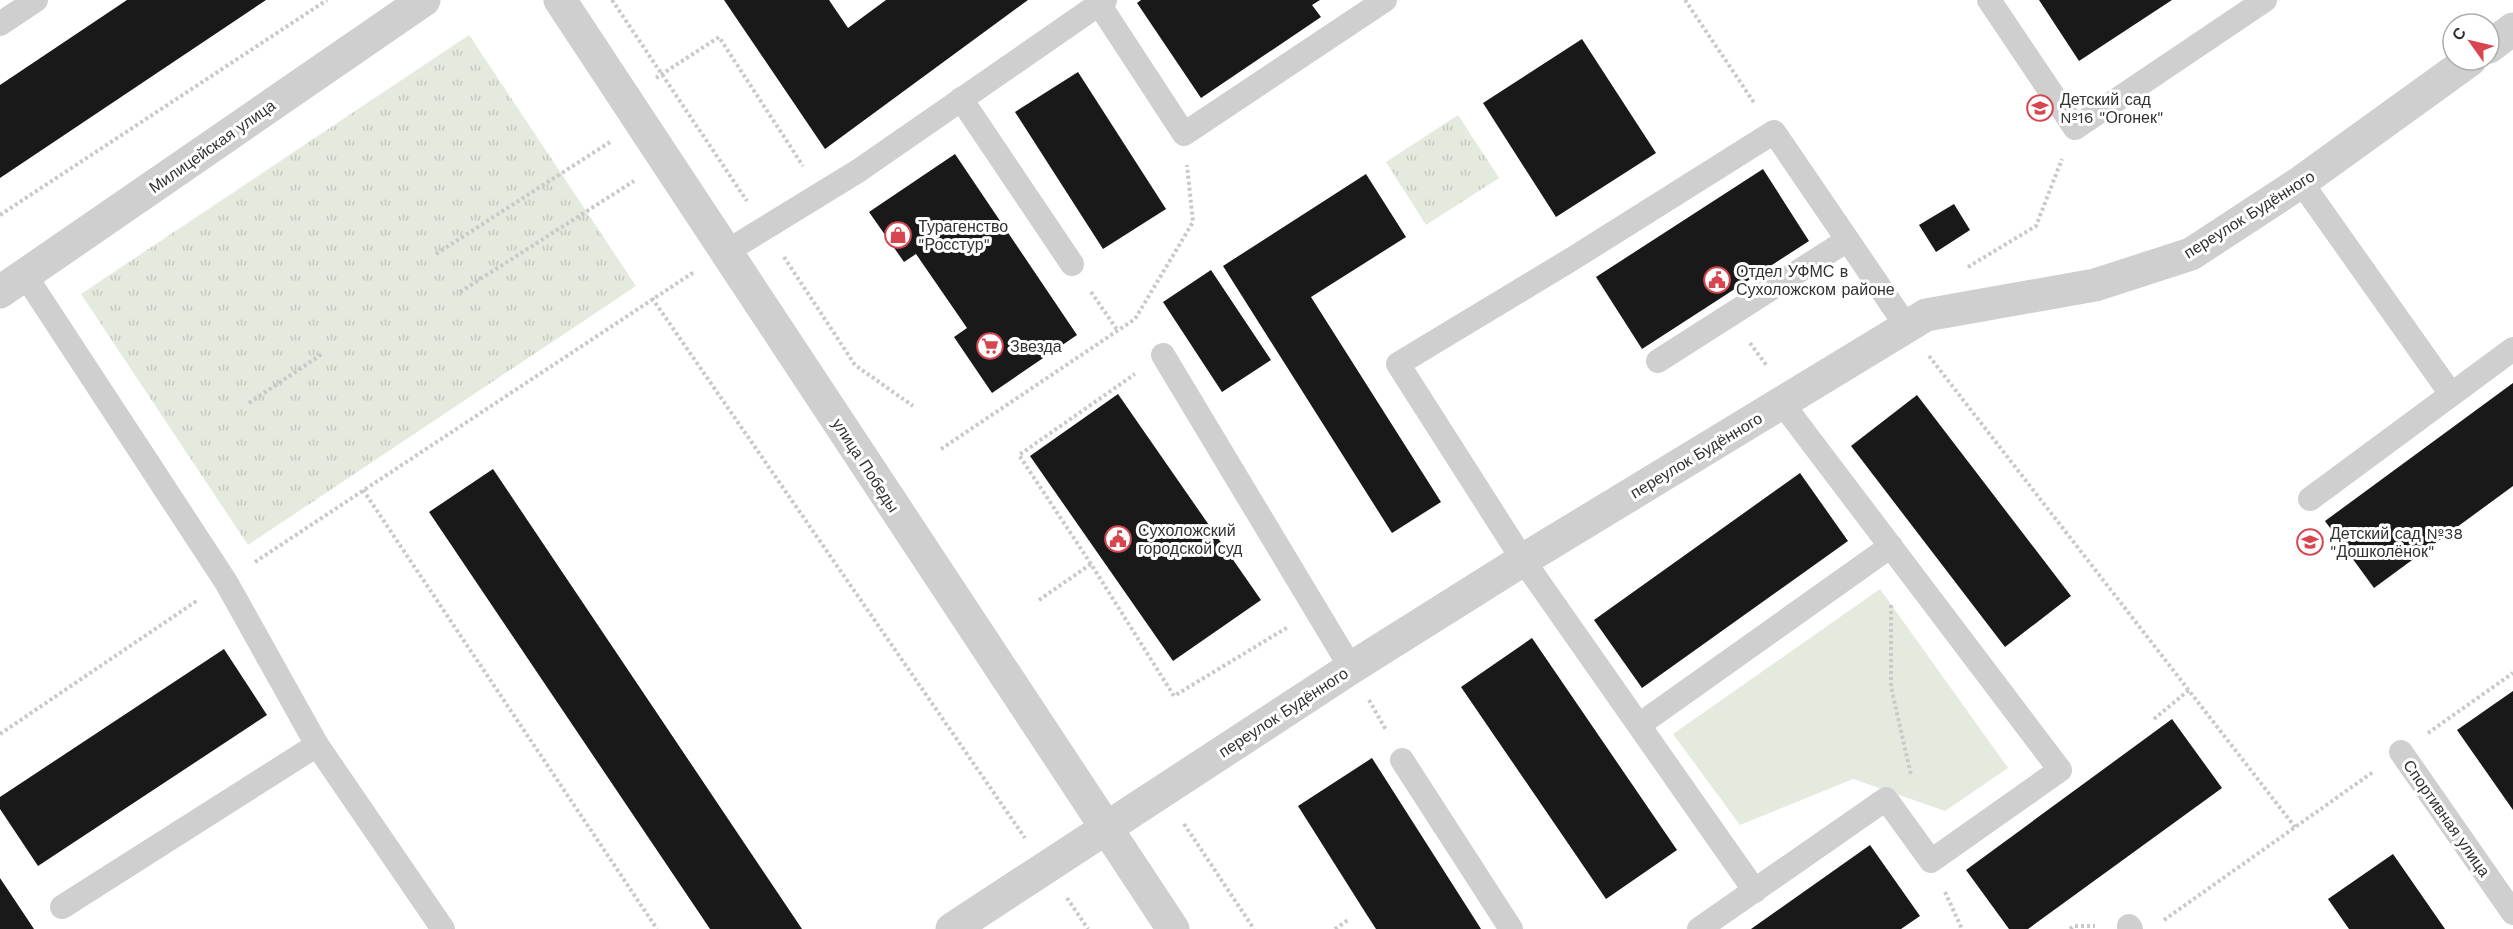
<svg xmlns="http://www.w3.org/2000/svg" width="2513" height="929" font-family="'Work Sans',sans-serif">
<style>
.grass{fill:#e4eade}
.park{fill:url(#park-tufts)}
.building{fill:#191919}
.lines{fill:none;stroke-linecap:round;stroke-linejoin:round}
.path{stroke:#c9c9c9;stroke-width:4;stroke-dasharray:3 3;stroke-linecap:butt}
.service{stroke:#cfcfcf;stroke-width:24}
.minor{stroke:#cfcfcf;stroke-width:33}
.labels{text-anchor:middle;stroke-width:6;stroke-linejoin:round;paint-order:stroke}
.poi-label{font-size:16px;fill:#323232;stroke:#fff;text-anchor:start}
.street-label{font-size:16px;fill:#323232;stroke:#fff}
</style>
<defs>
<pattern id="park-tufts" width="24" height="20" patternUnits="userSpaceOnUse" patternTransform="scale(1.5)"><rect width="24" height="20" fill="#e4eade"/><path d="M3 7l-1-3M5 7V3M7 7l1-3M15 17l-1-3M17 17v-4M19 17l1-3" fill="none" stroke="#c4c9bf"/></pattern>
</defs>
<rect width="100%" height="100%" fill="#fff"/>
<!-- grass -->
<path class="grass" d="M1880,589L2008,768L1945,811L1853,779L1740,825L1673,734Z"/>
<!-- park -->
<g class="park">
<path d="M469,35L636,286L248,545L81,294Z"/>
<path d="M1458,115L1499,178L1426,225L1386,162Z"/>
</g>
<!-- building -->
<g class="building">
<path d="M127,0H266L0,178V85Z"/>
<path d="M724,0H829L848,28L886,0H1028L825,149Z"/>
<path d="M1141,0H1320L1312,5L1321,17L1201,98L1137,3Z"/>
<path d="M2039,0H2172L2079,61Z"/>
<path d="M1582,39L1656,153L1556,217L1483,103Z"/>
<path d="M1078,72L1166,209L1103,249L1015,112Z"/>
<path d="M955,154L1077,335L992,393L954,337L967,328L916,254L904,262L869,212Z"/>
<path d="M1763,169L1809,241L1642,349L1596,277Z"/>
<path d="M1366,174L1406,237L1311,297L1441,502L1392,533L1223,266Z"/>
<path d="M1954,204L1970,230L1936,252L1919,225Z"/>
<path d="M1211,270L1271,360L1222,392L1163,302Z"/>
<path d="M2513,383V486L2374,588L2325,521Z"/>
<path d="M1118,394L1261,600L1173,661L1030,456Z"/>
<path d="M1917,395L2071,596L2005,647L1851,446Z"/>
<path d="M493,469L802,929H710L429,512Z"/>
<path d="M1800,473L1848,541L1642,688L1594,620Z"/>
<path d="M1532,638L1677,850L1606,899L1461,687Z"/>
<path d="M224,649L267,715L38,866L0,809V797Z"/>
<path d="M2513,691V810L2457,730Z"/>
<path d="M2172,719L2222,788L2028,929H2009L1966,870Z"/>
<path d="M1372,758L1481,929H1376L1365,912L1298,806Z"/>
<path d="M1870,845L1920,916L1901,929H1751Z"/>
<path d="M2393,854L2445,929H2349L2328,899Z"/>
<path d="M0,878L34,929H0Z"/>
</g>
<g class="lines">
<!-- path -->
<g class="path">
<path d="M612,0L747,201"/>
<path d="M1685,0L1755,104"/>
<path d="M656,78L719,37L803,166"/>
<path d="M0,215L327,0"/>
<path d="M436,254L610,142"/>
<path d="M784,257L855,365L913,406"/>
<path d="M1968,267L2036,226L2062,159"/>
<path d="M460,292L634,181"/>
<path d="M1091,292L1118,331"/>
<path d="M652,298L1025,838"/>
<path d="M1750,343L1767,366"/>
<path d="M1929,356L2295,827"/>
<path d="M249,403L322,354"/>
<path d="M941,449L1135,319L1193,222L1187,165"/>
<path d="M363,490L657,929"/>
<path d="M255,562L694,272"/>
<path d="M1091,564L1019,455L1135,374"/>
<path d="M1039,600L1091,564L1174,696L1288,627"/>
<path d="M1891,605V687L1911,775"/>
<path d="M1369,700L1386,730"/>
<path d="M2154,719L2189,690"/>
<path d="M2428,733L2513,673"/>
<path d="M0,734L198,600"/>
<path d="M1184,824L1254,929"/>
<path d="M1945,892L1962,929"/>
<path d="M1067,898L1088,929"/>
<path d="M2164,920L2373,772"/>
<path d="M1335,929L1348,920"/>
<path d="M2070,929L2074,926H2095"/>
</g>
<!-- service -->
<g class="service">
<path d="M1989,0L2075,128L2265,0"/>
<path d="M1099,4L1184,134L1385,0"/>
<path d="M0,24L36,0"/>
<path d="M961,99L1072,264"/>
<path d="M2301,182L2451,394"/>
<path d="M726,252L858,171L1105,0"/>
<path d="M25,275L226,582L317,745L443,929"/>
<path d="M1163,355L1351,668"/>
<path d="M1658,361L1846,241"/>
<path d="M2310,499L2513,349"/>
<path d="M1639,725L1891,546"/>
<path d="M2401,752L2513,913"/>
<path d="M1402,760L1511,929"/>
<path d="M1755,891L1523,560L1398,364L1572,259L1774,132L1907,327"/>
<path d="M62,907L317,745"/>
<path d="M2129,926L2131,929"/>
<path d="M1699,929L1886,799L1931,861L2060,770L1782,403"/>
</g>
<!-- minor -->
<g class="minor">
<path d="M560,0L1173,929"/>
<path d="M2489,47L2513,29"/>
<path d="M0,292L424,0"/>
<path d="M952,929L1351,668L1523,560L1926,315L2095,285L2191,254L2301,182L2470,60"/>
</g>
</g>
<!-- icons -->
<defs>
<g id="school-ring" transform="scale(1.35)"><circle r="9.5" fill="#fff" stroke="#d7464f" stroke-width="1.5"/><path d="M0-5L7-2L0 1L-7-2ZM-4 1L0 2.5L4 1V4Q0 6-4 4Z" fill="#d7464f"/></g>
<g id="shop-ring" transform="scale(1.35)"><circle r="9.5" fill="#fff" stroke="#d7464f" stroke-width="1.5"/><path d="M-5-2.5h2.3a2.7 3.5 0 0 1 5.4 0H5L5.5 6h-11ZM-1.5-2.5h3a1.5 2.3 0 0 0-3 0Z" fill="#d7464f"/></g>
<g id="civic-ring" transform="scale(1.35)"><circle r="9.5" fill="#fff" stroke="#d7464f" stroke-width="1.5"/><path d="M-.6-6.5H3V-4.5H.6V-3L4-1V1h2V6H-6V1h2V-1L-.6-3ZM-1.2 2.5V6h2.4V2.5Z" fill="#d7464f"/></g>
<g id="supermarket-ring" transform="scale(1.35)"><circle r="9.5" fill="#fff" stroke="#d7464f" stroke-width="1.5"/><path d="M-6-5.5h2.5l.6 2H6L4.5 2H-2.5L-4.4-4H-6ZM-1.5 3.2a1.3 1.3 0 1 0 .1 0ZM3 3.2a1.3 1.3 0 1 0 .1 0Z" fill="#d7464f"/></g>
</defs>
<g fill-rule="evenodd">
<use href="#school-ring" x="2040" y="108"/>
<use href="#shop-ring" x="898" y="235"/>
<use href="#civic-ring" x="1717" y="280"/>
<use href="#supermarket-ring" x="990" y="346"/>
<use href="#civic-ring" x="1118" y="539"/>
<use href="#school-ring" x="2310" y="542"/>
</g>
<g class="labels">
<!-- poi labels -->
<g class="poi-label">
<text x="2060" y="105">Детский сад<tspan x="2060" dy="18">№16 "Огонек"</tspan></text>
<text x="918" y="232">Турагенство<tspan x="918" dy="18">"Росстур"</tspan></text>
<text x="1736" y="277">Отдел УФМС в<tspan x="1736" dy="18">Сухоложском районе</tspan></text>
<text x="1010" y="352">Звезда</text>
<text x="1138" y="536">Сухоложский<tspan x="1138" dy="18">городской суд</tspan></text>
<text x="2330" y="539">Детский сад №38<tspan x="2330" dy="18">"Дошколёнок"</tspan></text>
</g>
<!-- street labels -->
<g class="street-label">
<text transform="translate(212 146) rotate(-35)" y="6">Милицейская улица</text>
<text transform="translate(2249 214) rotate(-32)" y="6">переулок Будённого</text>
<text transform="translate(1696 455) rotate(-31)" y="6">переулок Будённого</text>
<text transform="translate(866 465) rotate(57)" y="6">улица Победы</text>
<text transform="translate(1283 712) rotate(-33)" y="6">переулок Будённого</text>
<text transform="translate(2447 818) rotate(55)" y="6">Спортивная улица</text>
</g>
</g>
<!-- north arrow -->
<g transform="translate(2471 42) rotate(304)"><circle r="28" fill="#ffffff" stroke="#adadad" stroke-width="1.5"/>
<path d="M0-4.5L10 22L0 15L-10 22Z" fill="#d7464f"/>
<text y="-9" font-size="16" font-weight="bold" text-anchor="middle" fill="#323232">С</text>
</g>
</svg>
